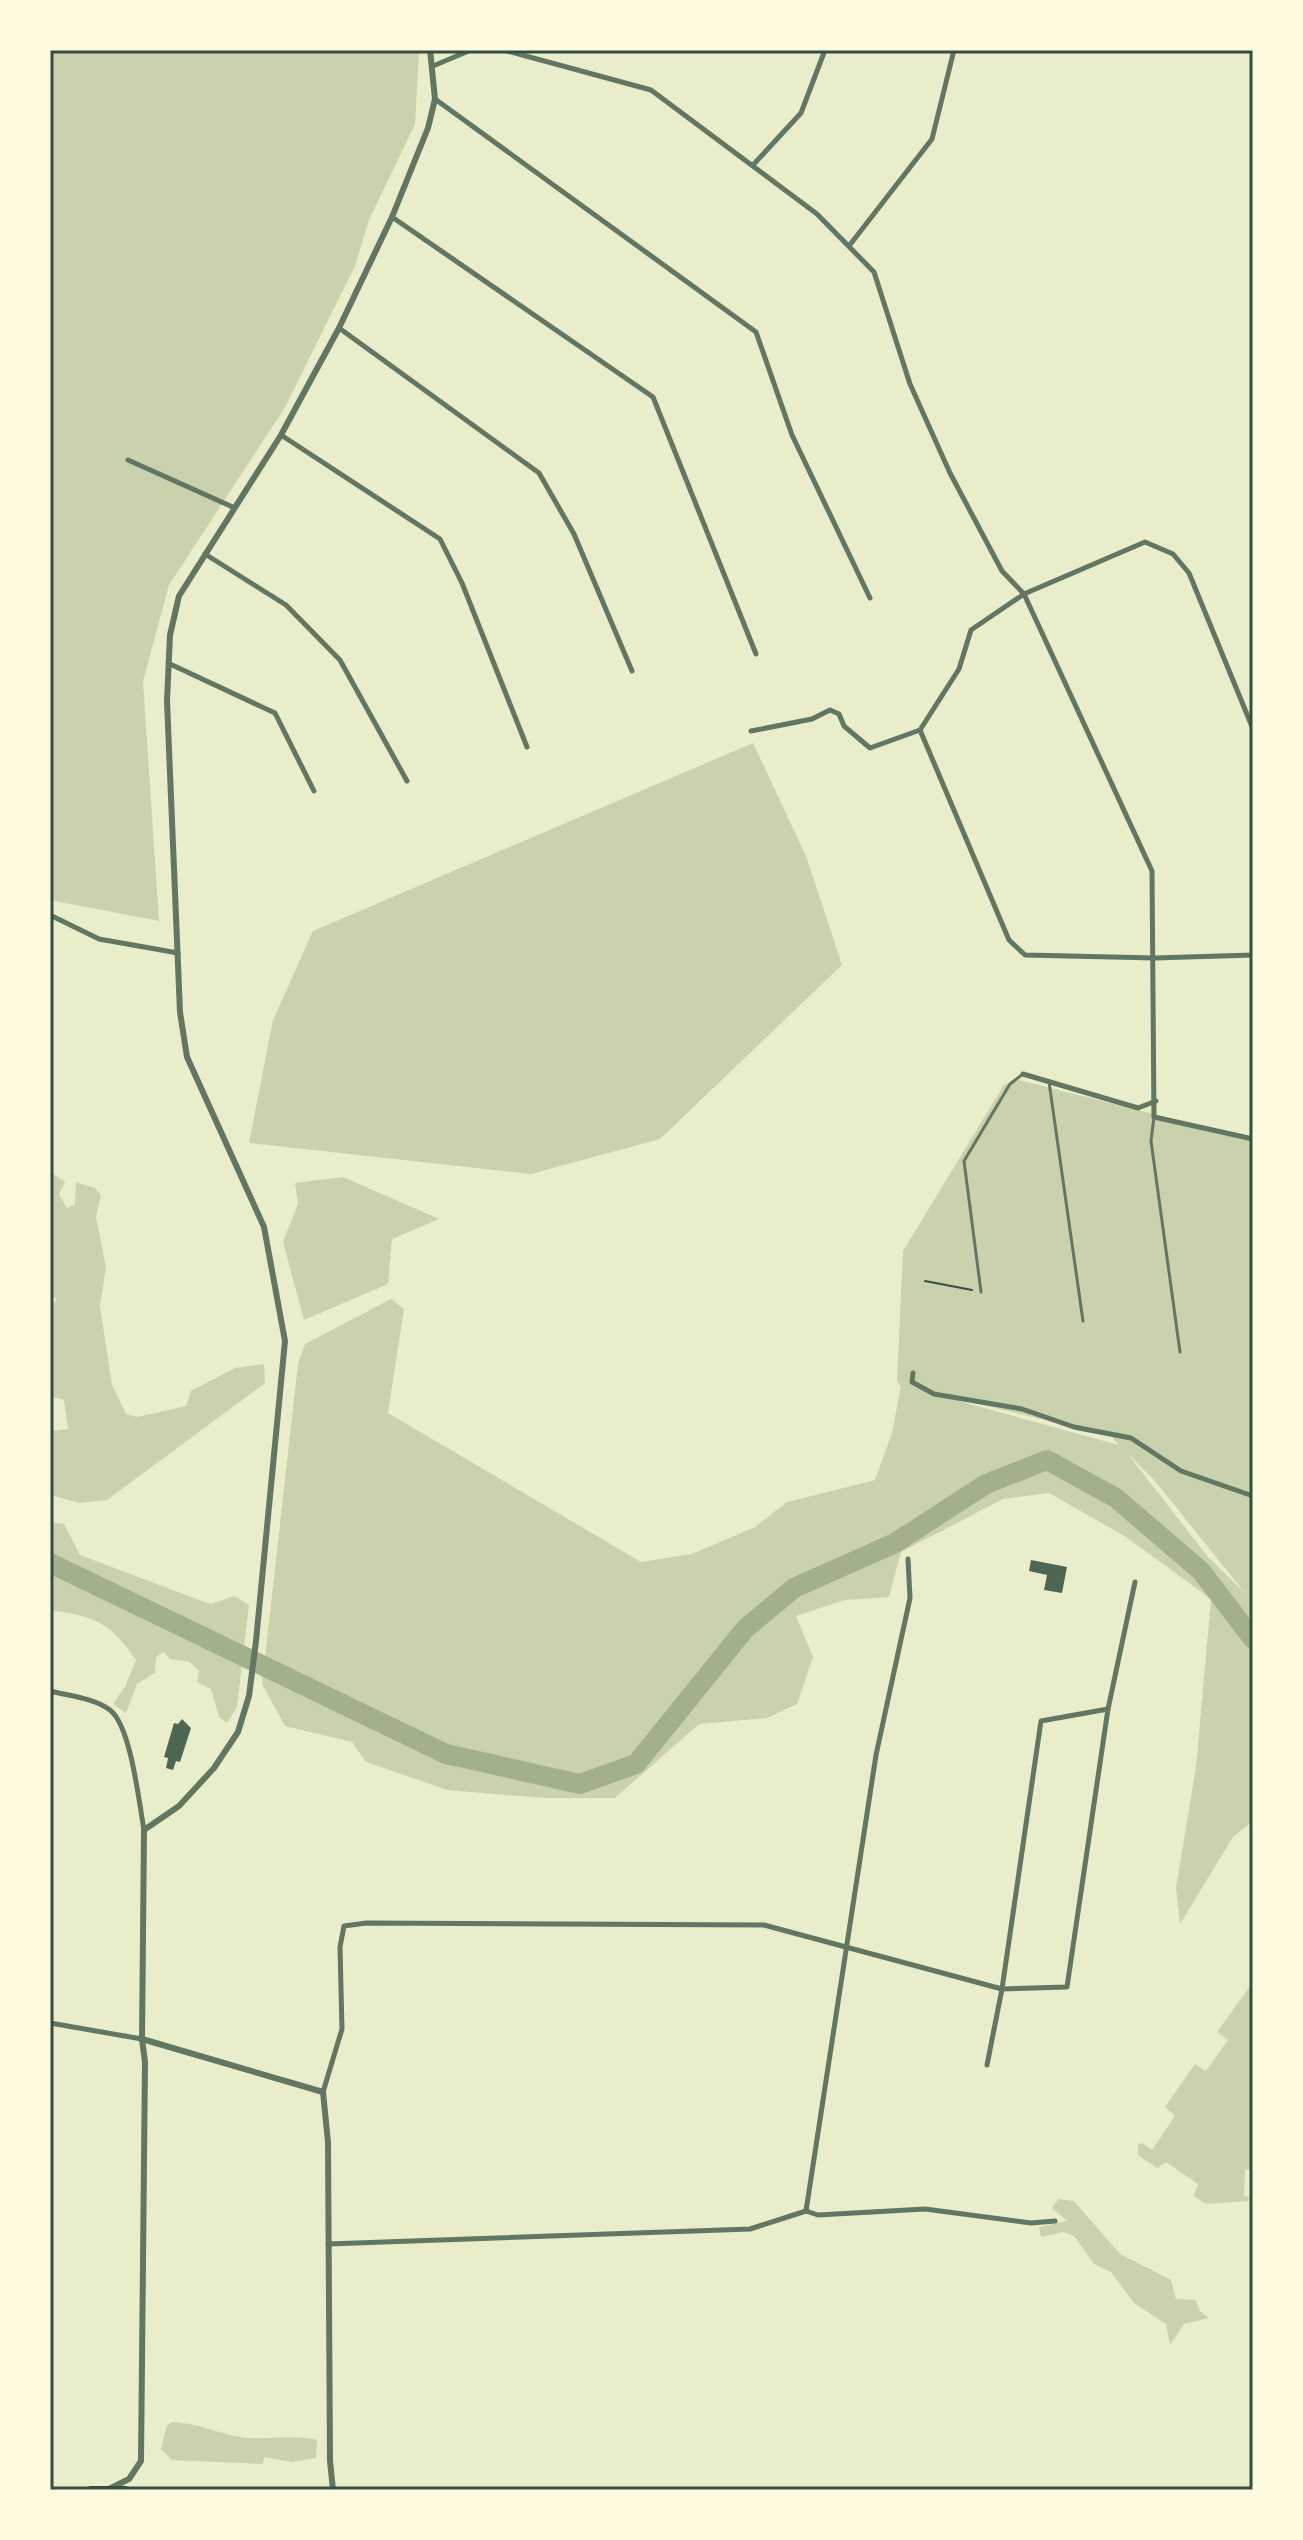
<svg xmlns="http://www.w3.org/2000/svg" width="1303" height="2540" font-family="'Fira Sans Condensed',sans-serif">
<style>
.green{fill:#cad2ad;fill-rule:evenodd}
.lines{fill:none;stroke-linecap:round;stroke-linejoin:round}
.river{stroke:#a3b18a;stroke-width:20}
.building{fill:#4f6655}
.path{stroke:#344e41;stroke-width:2}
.service{stroke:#617663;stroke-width:3}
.minor{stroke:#617663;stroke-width:5}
.tertiary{stroke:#617663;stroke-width:6}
.primary{stroke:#344e41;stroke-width:8}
.neatline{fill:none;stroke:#344e41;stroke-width:3}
</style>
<rect width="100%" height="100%" fill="#e9edc9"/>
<!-- green -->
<g class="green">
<path d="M50,50H417L419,54L415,124L369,220L355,266L284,409L169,585L143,681L159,921L50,900Z"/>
<path d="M753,743L806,856L842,965L660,1139L531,1174L249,1143L273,1020L313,931Z"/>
<path d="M1019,1080L1253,1139V1821L1233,1837L1180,1924L1176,1888L1196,1767L1211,1599L1126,1537L1049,1493L1003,1499L901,1552L889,1597L845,1600L796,1616L813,1657L797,1704L767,1718L699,1724L615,1798H545L447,1790L366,1762L352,1742L285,1726L262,1684L298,1364L305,1344L391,1299L404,1309L388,1413L641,1562L692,1554L755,1527L787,1502L875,1480L892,1433L901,1386L897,1381L903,1251L1004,1085ZM942,1395L1111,1436L1119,1445L941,1396ZM1127,1453L1155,1481L1245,1593L1208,1557Z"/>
<path d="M53,1174L65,1182L59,1194L67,1208L75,1204L76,1182L95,1188L101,1195L96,1217L106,1267L100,1306L112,1385L126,1414L137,1417L186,1406L191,1391L235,1368L264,1364L265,1383L107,1500L80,1503L50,1495V1431L68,1429L64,1400L50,1396V1311L57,1298L50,1296Z"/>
<path d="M343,1177L439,1219L392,1239L388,1284L304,1320L283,1242L298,1204L295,1183Z"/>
<path d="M50,1522L64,1524L80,1555L210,1604L235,1596L249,1605L237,1707L227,1723L219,1717L211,1689L197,1682L199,1671L190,1662L170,1659L164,1652L156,1657L155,1673L137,1684L126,1713L113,1704L125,1687L136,1660C110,1622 94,1616 50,1610Z"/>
<path d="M1253,1982V2169L1245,2170L1244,2196L1249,2197L1248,2201L1206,2204L1194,2196L1198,2184L1166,2162L1157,2168L1138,2155V2145L1142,2143L1152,2150L1175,2116L1165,2107L1195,2064L1206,2071L1228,2040L1217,2032Z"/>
<path d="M1058,2199L1074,2201L1120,2254L1171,2280L1176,2299L1196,2300L1200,2311L1209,2318L1184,2324L1170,2345L1166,2324L1134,2303L1111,2272L1094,2264L1074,2236L1063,2232L1041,2237L1039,2227L1067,2221L1052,2208Z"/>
<path d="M172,2422C196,2423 212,2431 234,2436C263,2442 289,2433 317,2440L316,2458L292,2462L264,2457L263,2464L172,2460L161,2449L167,2426Z"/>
</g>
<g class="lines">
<!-- river -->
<path class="river" d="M50,1563L446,1754L580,1784L636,1764L745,1629L794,1588L895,1543L986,1484L1047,1460L1116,1498L1201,1571L1253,1639"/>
</g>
<!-- building -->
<g class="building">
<path d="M1031,1560L1067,1567L1062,1593L1044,1590L1047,1575L1029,1571Z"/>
<path d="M182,1719L191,1728L180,1762L176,1761L173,1770L166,1768L168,1758L164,1757L174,1723L178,1724Z"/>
</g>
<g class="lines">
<!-- path -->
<path class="path" d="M925,1281L972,1290"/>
<!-- service -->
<g class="service">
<path d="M1049,1082L1083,1321"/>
<path d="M1154,1117L1151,1141L1180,1352"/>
<path d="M981,1292L964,1161L1010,1084L1023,1074"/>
</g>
<!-- minor -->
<g class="minor">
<path d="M504,50L651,90L817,214L874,272L910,384L950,473L1002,571L1024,594L1152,871L1154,1117L1253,1139"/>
<path d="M433,66L471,50"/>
<path d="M435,99L756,332L792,435L870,598"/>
<path d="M753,165L801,113L825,50"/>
<path d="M392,217L653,397L756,654"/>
<path d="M849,246L932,139L954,50"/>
<path d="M339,328L539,473L574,534L632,671"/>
<path d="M281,435L440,539L462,583L527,747"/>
<path d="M128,460L235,508"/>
<path d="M205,554L286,605L340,660L407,781"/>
<path d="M170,664L275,713L314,791"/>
<path d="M920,730L1009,940L1025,955L1155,958L1253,955"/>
<path d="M751,731L812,719L830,710L839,714L844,726L870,748L920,730L959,669L971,630L1024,594L1145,542L1173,554L1189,573L1253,729"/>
<path d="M50,915L99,939L178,953"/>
<path d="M1023,1074L1138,1108L1156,1101"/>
<path d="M913,1373L912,1382L934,1394L1022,1409L1074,1427L1131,1438L1181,1471L1253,1496"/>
<path d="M50,1691C69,1696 94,1698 110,1710C131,1726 139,1803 144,1830"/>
<path d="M50,2023L142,2039"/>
<path d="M987,2065L1002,1989L1041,1721L1108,1709"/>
<path d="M323,2092L342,2029L340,1947L344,1926L366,1923L764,1925L1002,1989L1067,1987L1108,1709L1135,1582"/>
<path d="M806,2211L876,1755L910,1598L908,1559"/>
<path d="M328,2244L750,2229L806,2211L818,2215L925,2209L1031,2223L1055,2221"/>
</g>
<!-- tertiary -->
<g class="tertiary">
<path d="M142,2039L323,2092L328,2142L330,2461L333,2490"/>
<path d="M109,2489L129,2479L141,2461L145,2062L142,2039L144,1830L179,1806L214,1768L238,1732L249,1696L256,1641L285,1341L264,1227L187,1057L180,1012L167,701L170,635L179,596L281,435L339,328L392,217L428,128L435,99L430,50"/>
</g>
<!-- primary -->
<path class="primary" d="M91,2490H125"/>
</g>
<!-- border -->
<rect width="1303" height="2540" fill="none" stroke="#fefae0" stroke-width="104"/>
<rect x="52" y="52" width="1199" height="2436" class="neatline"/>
</svg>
